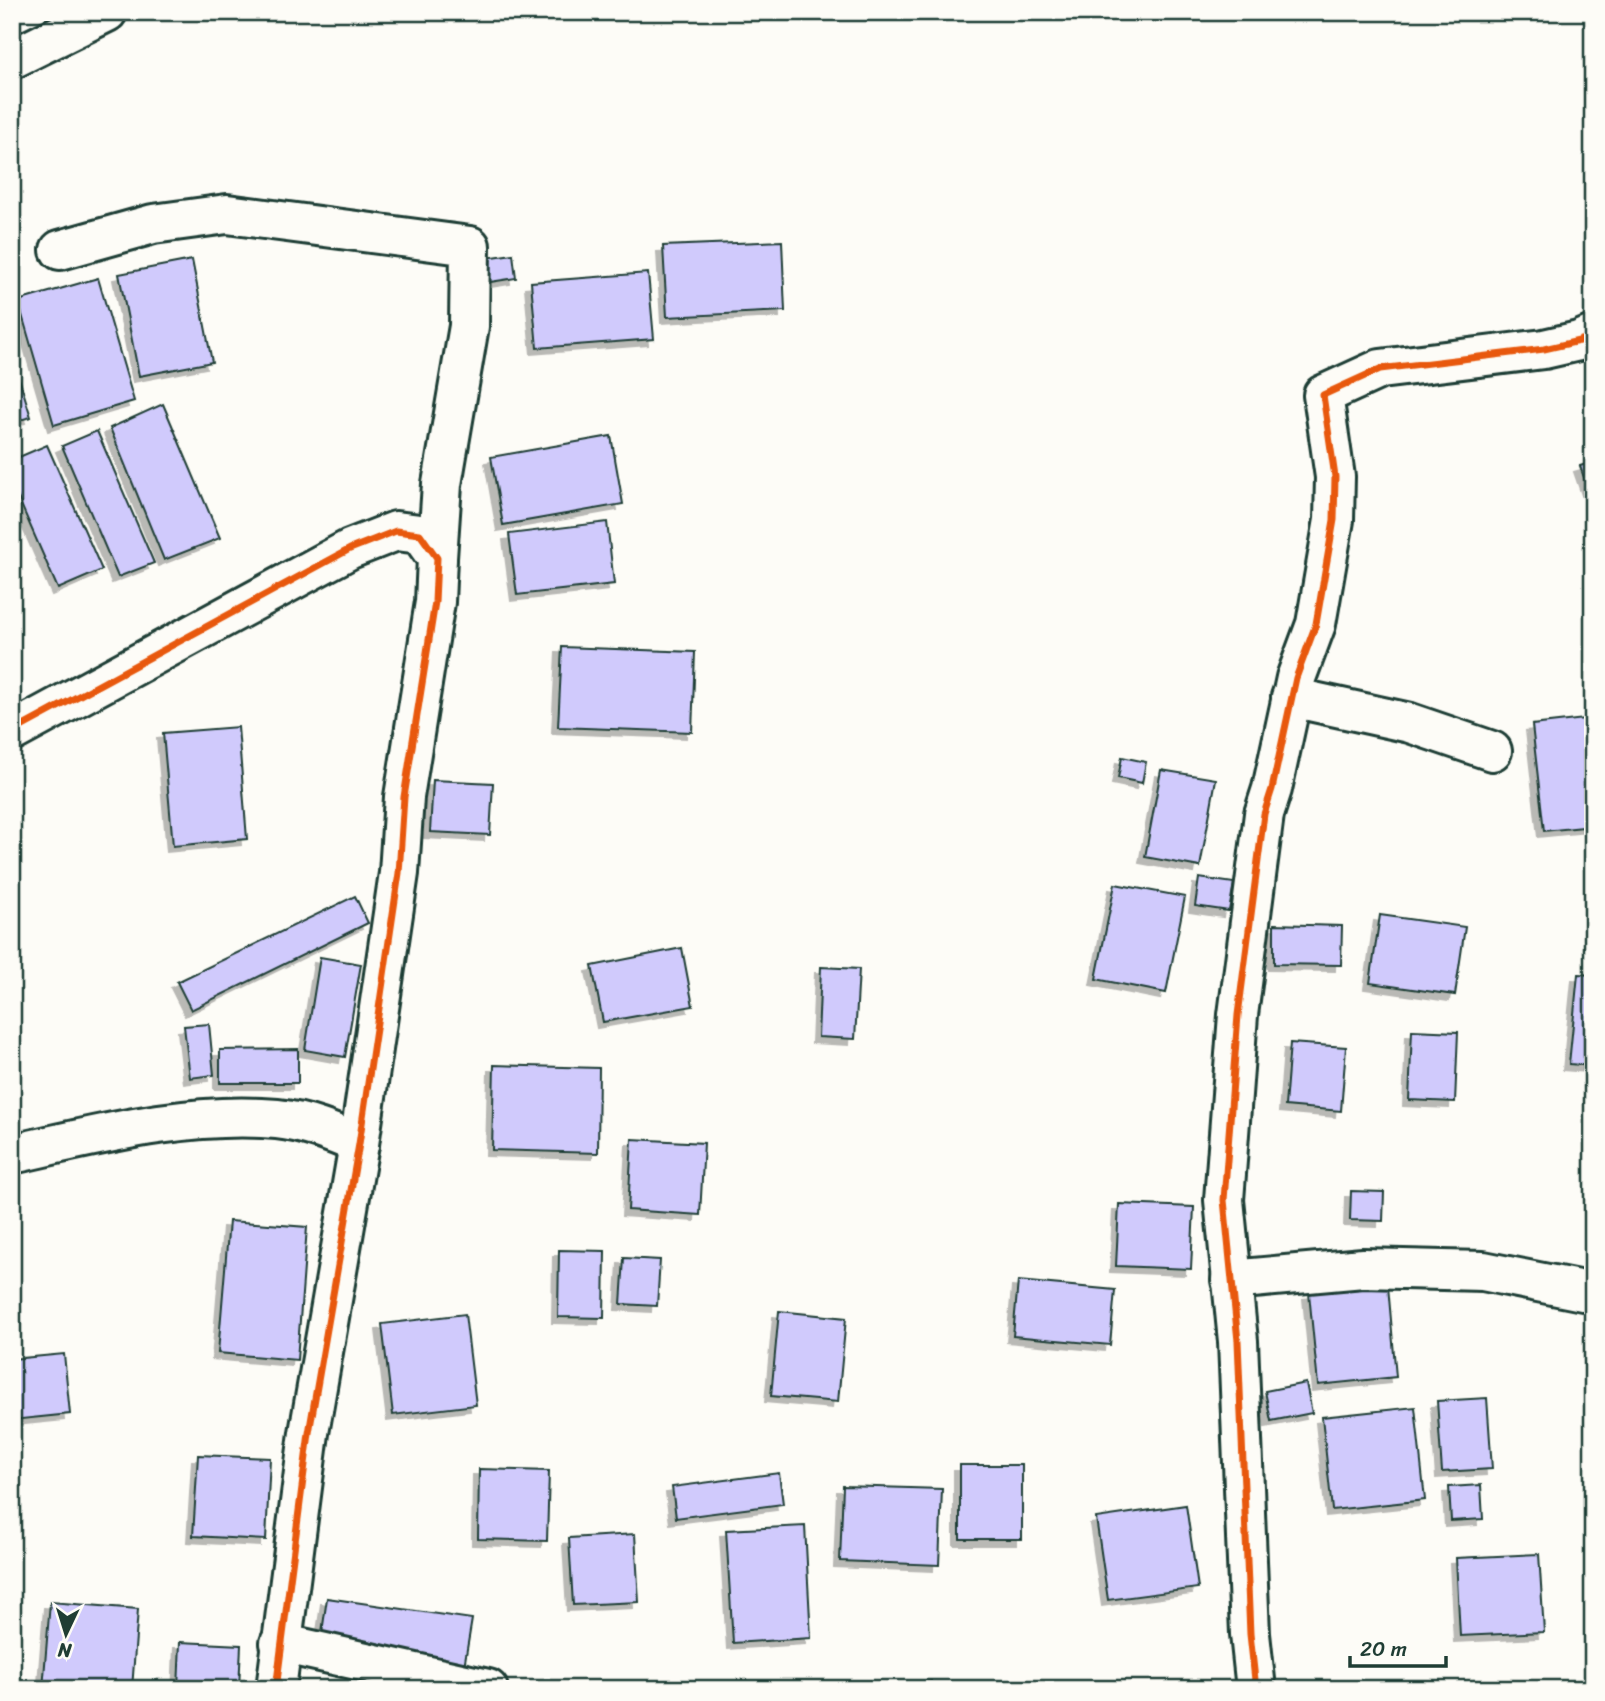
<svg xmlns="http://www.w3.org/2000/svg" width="1605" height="1701" font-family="Sriracha,sans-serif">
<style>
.building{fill:#d0cafc;stroke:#1f3d34;stroke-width:2;filter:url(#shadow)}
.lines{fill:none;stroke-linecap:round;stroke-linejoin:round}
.minor-casing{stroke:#1f3d34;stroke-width:44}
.minor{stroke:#fdfcf7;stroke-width:38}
.cycleway-casing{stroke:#fdfcf7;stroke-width:11}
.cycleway{stroke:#e8590c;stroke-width:7}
</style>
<defs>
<filter id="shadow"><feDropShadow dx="-6" dy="6" stdDeviation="0" flood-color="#0004"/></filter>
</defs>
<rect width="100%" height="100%" fill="#fdfcf7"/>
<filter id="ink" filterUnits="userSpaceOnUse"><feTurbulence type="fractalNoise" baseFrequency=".0143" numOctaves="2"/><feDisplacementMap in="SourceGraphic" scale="14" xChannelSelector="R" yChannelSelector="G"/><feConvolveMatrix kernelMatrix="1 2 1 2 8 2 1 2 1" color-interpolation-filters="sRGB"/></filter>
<g filter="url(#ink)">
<!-- building -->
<g class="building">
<path d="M782,241L785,311L667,317L663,246Z"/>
<path d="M513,254L516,278L490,282L486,258Z"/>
<path d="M192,260L212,362L139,376L119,274Z"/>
<path d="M648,273L654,339L537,348L531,282Z"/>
<path d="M98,278L134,401L54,425L18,301Z"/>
<path d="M15,365L31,417L12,422V366Z"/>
<path d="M163,404L220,538L164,560L110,428Z"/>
<path d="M97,431L154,563L118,577L62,446Z"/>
<path d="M611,436L623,504L503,525L491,457Z"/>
<path d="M47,445L102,570L58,589L12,484V460Z"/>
<path d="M1593,462V504L1580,466Z"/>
<path d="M607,522L614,584L517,595L509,534Z"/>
<path d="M562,647L695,652L692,732L558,727Z"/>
<path d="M1593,718V826L1544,831L1532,725Z"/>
<path d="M238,727L247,839L173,846L163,733Z"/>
<path d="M1122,757L1146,762L1142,783L1118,778Z"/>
<path d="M1161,770L1216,779L1200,867L1145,857Z"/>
<path d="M433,780L493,783L490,835L430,832Z"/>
<path d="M1199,878L1234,883L1229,911L1195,906Z"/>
<path d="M1115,884L1185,897L1166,993L1096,979Z"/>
<path d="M355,896L368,923L191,1010L177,982Z"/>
<path d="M1380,915L1465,927L1455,995L1370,983Z"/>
<path d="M1274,924L1342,926L1341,965L1274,964Z"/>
<path d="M682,948L693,1006L603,1022L592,966Z"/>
<path d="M320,957L361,964L345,1057L305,1050Z"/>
<path d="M821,967L859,969L855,1039L818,1037Z"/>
<path d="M1578,974L1593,975V1066L1569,1064Z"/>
<path d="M209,1024L214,1075L190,1078L184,1026Z"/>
<path d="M1412,1030L1458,1032L1455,1102L1409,1100Z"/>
<path d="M1290,1043L1346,1047L1341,1111L1285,1106Z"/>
<path d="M298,1049V1083H220V1050Z"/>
<path d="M494,1065L599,1068L598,1153L492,1150Z"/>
<path d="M632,1139L704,1143L700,1215L628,1210Z"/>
<path d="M1351,1191L1384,1192L1383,1221L1350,1220Z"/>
<path d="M1119,1204L1194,1207L1191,1269L1116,1266Z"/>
<path d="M229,1221L307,1227L297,1360L218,1353Z"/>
<path d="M559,1250L605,1251L604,1318L558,1317Z"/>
<path d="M624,1258L660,1260L657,1306L621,1304Z"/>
<path d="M1018,1281L1115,1290L1110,1345L1013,1336Z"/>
<path d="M1388,1286L1396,1377L1318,1385L1309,1293Z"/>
<path d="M779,1311L846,1318L838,1402L771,1396Z"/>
<path d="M465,1314L476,1405L393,1415L382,1324Z"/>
<path d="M64,1354L70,1414L12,1420V1359Z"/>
<path d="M1306,1383L1312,1413L1271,1421L1265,1391Z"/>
<path d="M1487,1398L1492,1469L1442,1472L1437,1401Z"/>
<path d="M1415,1407L1425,1500L1332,1510L1322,1417Z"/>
<path d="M198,1455L270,1458L266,1540L193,1536Z"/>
<rect x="960" y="1465" width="62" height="74"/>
<path d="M479,1469L549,1471L547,1541L478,1539Z"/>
<path d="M779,1473L783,1504L676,1518L672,1487Z"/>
<path d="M1481,1485L1483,1519L1451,1521L1449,1487Z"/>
<path d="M843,1486L942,1489L939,1565L840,1561Z"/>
<path d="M1186,1505L1198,1588L1108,1600L1096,1518Z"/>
<path d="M805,1526L811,1638L733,1643L726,1530Z"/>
<path d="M635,1534L639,1602L573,1605L569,1538Z"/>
<path d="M1539,1554L1544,1632L1460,1636L1456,1558Z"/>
<path d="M327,1598L472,1619L464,1667L320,1646Z"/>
<path d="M50,1602L138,1609L132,1689H43Z"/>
<path d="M180,1642L241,1645L239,1689H178Z"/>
<path d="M931,1681V1689H872V1687Z"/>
<path d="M1002,1684V1689H956Z"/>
</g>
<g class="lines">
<!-- minor casing -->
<g class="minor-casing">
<g id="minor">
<path d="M12,59L107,12"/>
<path d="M60,250L153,224L227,214L470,246L469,326L442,484L437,558"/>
<path d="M1291,697L1410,723L1492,751"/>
<path d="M12,732L350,549L396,531L420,534L437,558L435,602L404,797L399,873L359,1144L309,1433L276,1689"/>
<path d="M12,1154C98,1135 189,1111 277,1119C306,1122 333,1133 359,1144"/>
<path d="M1231,1280L1363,1268L1483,1271L1593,1293"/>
<path d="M280,1643L488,1689"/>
<path d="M1256,1689L1250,1634L1238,1341L1224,1200L1238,1015L1264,814L1272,789L1296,678L1316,624L1334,520L1335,477L1323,395L1380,369L1544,349L1579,341L1593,335"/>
</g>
</g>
<!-- minor -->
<use href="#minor" class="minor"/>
<!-- cycleway casing -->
<g class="cycleway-casing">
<g id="cycleway">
<path d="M12,732L350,549L396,531L420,534L437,558L435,602L404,797L399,873L359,1144L309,1433L276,1689"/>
<path d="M1256,1689L1250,1634L1238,1341L1224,1200L1238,1015L1264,814L1272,789L1296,678L1316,624L1334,520L1335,477L1323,395L1380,369L1544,349L1579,341L1593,335"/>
</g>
</g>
<!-- cycleway -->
<use href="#cycleway" class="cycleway"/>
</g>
</g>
<!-- margin -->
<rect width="1605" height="1701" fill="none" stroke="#fdfcf7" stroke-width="42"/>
<rect x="21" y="21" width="1563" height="1659" fill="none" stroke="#1f3d34" stroke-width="2.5" filter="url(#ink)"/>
<!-- north arrow -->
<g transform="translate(66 1634) rotate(184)" stroke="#fdfcf7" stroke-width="5" paint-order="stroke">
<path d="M0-5L12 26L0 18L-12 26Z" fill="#1f3d34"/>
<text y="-10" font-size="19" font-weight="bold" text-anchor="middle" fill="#1f3d34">N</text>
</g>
<!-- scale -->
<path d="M1350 1656v10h96v-10" fill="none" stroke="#1f3d34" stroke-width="3.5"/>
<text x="1360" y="1656" font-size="21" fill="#1f3d34" stroke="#fdfcf7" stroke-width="5" paint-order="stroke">20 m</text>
</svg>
